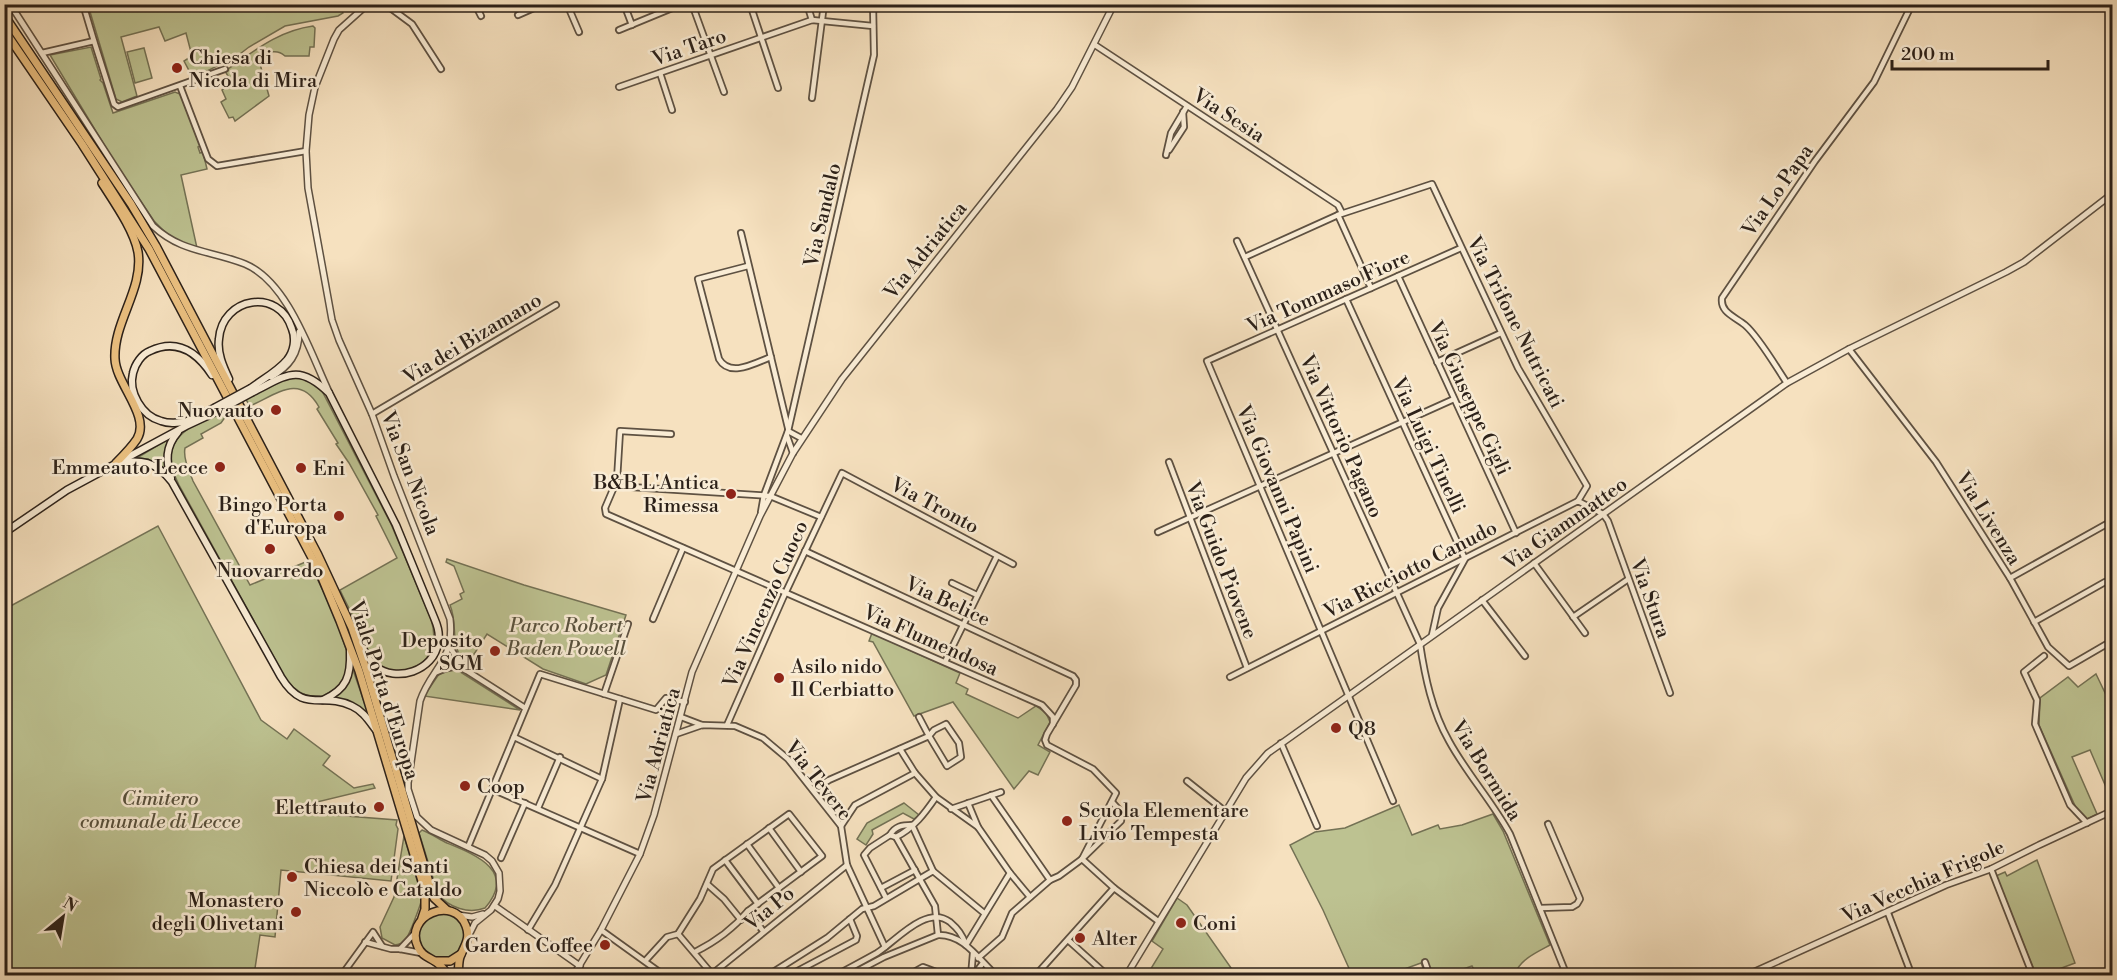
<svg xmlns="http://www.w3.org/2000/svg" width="2117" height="980" font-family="'Libre Bodoni',serif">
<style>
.green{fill:#bdc291;stroke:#747255;stroke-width:1.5}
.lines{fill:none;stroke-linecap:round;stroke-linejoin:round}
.minor-casing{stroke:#5e5142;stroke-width:8}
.tertiary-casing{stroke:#5e5142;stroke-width:8}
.secondary-casing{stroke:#2c2119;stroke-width:9}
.primary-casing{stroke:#2c2119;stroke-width:10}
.trunk-casing{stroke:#2c2119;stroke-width:10}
.minor{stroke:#f9ecd5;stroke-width:4.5}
.tertiary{stroke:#f9ecd5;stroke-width:5}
.secondary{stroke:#f9ecd5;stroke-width:6}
.primary{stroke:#ebc080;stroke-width:7}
.trunk{stroke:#ebc080;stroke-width:7}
.secondary-bridge-casing{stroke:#2c2119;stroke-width:9;stroke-linecap:butt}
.secondary-bridge{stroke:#f9ecd5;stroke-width:6}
.poi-dot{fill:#8f2418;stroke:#f9ecd5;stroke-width:2}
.labels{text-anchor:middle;stroke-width:5;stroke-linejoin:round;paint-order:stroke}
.street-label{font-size:20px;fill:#2c2119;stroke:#f9ecd5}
.poi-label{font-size:20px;fill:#2c2119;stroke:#f9ecd5;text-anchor:start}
.park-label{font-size:20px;font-style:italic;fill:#58513d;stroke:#f9ecd5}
</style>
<rect width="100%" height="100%" fill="#f6e1bf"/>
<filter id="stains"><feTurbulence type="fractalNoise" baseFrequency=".00333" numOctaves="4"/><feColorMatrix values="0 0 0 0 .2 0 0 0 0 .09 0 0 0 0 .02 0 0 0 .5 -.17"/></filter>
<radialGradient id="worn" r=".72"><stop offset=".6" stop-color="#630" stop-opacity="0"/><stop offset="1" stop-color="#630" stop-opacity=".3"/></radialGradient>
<!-- green -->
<g class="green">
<path d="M339,4L343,13L338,16L285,26L249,47L223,67L219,65L193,78L184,61L192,56L186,33L165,41L159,27L121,37L137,96L122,102L116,99L88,5Z"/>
<path d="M313,26L315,28L314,47H310L309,56H285C276,48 268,53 258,57L269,96L235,121L233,117L229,118L221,102L226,99L222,90L232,83L225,71C253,52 277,31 313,26Z"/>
<path d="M91,47L101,79L100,80L103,83L113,113L175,92L180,94L201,146L198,147L200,153L203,152L207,169L181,175L197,248L171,238L154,221L115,163L50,55Z"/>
<path d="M144,48L152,78L135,83L127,52Z"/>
<path d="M292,377C305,378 313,381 322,391L391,524L431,619C434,629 436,640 431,651C421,671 392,678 375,662C367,653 364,639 359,628C353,616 346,603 340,590L397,558L376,516L378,515L349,463L336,444L338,443L317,409L319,407C300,373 277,394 250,406L245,398L283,378Z"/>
<path d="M227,408L228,413L221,423L201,434L203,438L185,448C183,458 189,471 193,481L250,585L308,561L333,610L347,652L349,659L347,675L339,687L323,696H309L301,693L288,683L179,485C154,437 191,427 227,408Z"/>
<path d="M168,439L165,450V470L148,459L137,458Z"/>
<path d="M158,526L261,720L287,739L294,729L330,756L323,765L354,788L373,784L375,788L296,807L295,812L397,820L396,825L398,829L391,881L281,870L275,937L260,935L254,975H5V609Z"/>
<path d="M447,559L524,585L626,615L606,675L586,684L543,669L487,634L467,665C448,646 459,627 450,605L462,599L460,594L464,592L454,566L446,562Z"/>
<path d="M872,633L960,673L956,683L968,689L966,694L1018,718L1036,706L1046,713L1050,722L1038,745L1050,752L1038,775L1029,771L1014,789L953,702L914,716L873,642L869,641Z"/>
<path d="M353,670L368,713H367L353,703L332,698L346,687Z"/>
<path d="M453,670L459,671L520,710L424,696L439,674Z"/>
<path d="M2096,674L2109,701L2112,700V801L2090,750L2072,757L2097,814L2087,819L2076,808L2039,725L2040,698L2068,677L2078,687Z"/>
<path d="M904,803L919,815L914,819L903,813L872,830L873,834L866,845L857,839L867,823Z"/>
<path d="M1399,805L1412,835L1438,825L1440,829L1462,825L1493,814L1503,831L1550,945C1535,953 1521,959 1514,975H1477L1472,966L1446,975H1426L1421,963L1388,975H1352L1323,910L1290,845L1315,832L1345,828Z"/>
<path d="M422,830C430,833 439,839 447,843C476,855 517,871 485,908C469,914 449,908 438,894L420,836L419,833Z"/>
<path d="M404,836L422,897C422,902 408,939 404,942C401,944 399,944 395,945L382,938L380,927L394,897Z"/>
<path d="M2037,860L2075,963L2043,975H2036L1996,876L2005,872L2007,876Z"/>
<path d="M1177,898L1187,905L1236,975H1147L1163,949L1152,941Z"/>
<circle cx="442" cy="936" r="23"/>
</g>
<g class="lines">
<!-- minor casing -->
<g class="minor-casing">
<g id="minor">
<path d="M83,4L94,41"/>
<path d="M385,4L412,24L441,69"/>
<path d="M475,4L481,16"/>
<path d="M567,4L579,32"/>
<path d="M624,4L632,25"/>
<path d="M692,4L724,92"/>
<path d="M750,4L778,88"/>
<path d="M807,4L812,20"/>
<path d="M518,15L543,4"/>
<path d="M619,30L682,4"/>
<path d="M1095,45L1338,205L1342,213"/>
<path d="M42,53L94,41L114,104L118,107L225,69"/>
<path d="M660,73L672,110"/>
<path d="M180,86L208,159L217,166L306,151"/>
<path d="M619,87L812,20L873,26"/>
<path d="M812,98L824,4"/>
<path d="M1169,150L1184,127L1183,112"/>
<path d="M1166,155L1171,133L1187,106"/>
<path d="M1338,215L1371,288"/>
<path d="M741,233L788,428"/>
<path d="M1237,241L1420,644C1425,677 1432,711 1449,741C1467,774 1492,801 1510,834L1567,976"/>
<path d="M1245,257L1338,215L1432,184L1518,368L1587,486L1578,501"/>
<path d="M748,266L698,279L719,359C730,378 755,363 771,357"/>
<path d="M1398,276L1516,533"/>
<path d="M1346,299L1465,559L1438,608L1432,635"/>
<path d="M1849,349L1936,462L2010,578L2048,647L2069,666L2112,641"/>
<path d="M1437,362L1501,333"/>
<path d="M1787,383C1776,367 1759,337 1745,325C1736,317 1720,313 1722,298L1815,161L1874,82L1912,4"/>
<path d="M372,414L556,305"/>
<path d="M788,431L801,438"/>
<path d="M671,434L620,431L617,480L605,508L606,514L1042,705L1053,717V724"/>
<path d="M787,436L793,453"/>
<path d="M1169,462L1247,668"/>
<path d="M615,486L770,496L821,517"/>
<path d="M761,512L764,495L788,431L874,55L873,4"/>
<path d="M1158,532L1454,399"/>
<path d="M805,551L1073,676L1076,680V685L1047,734L1045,740L1047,745L1093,769L1116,793L1082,859"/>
<path d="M1534,563L1585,633"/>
<path d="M2010,578L2112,521"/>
<path d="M952,583L977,595"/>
<path d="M1482,600L1525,656"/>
<path d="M1573,617L1627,580"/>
<path d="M653,619L683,548"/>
<path d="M2034,622L2105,582"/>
<path d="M450,643L451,649L464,669"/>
<path d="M2044,656L2024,672L2037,700L2035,724L2070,805L2087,823"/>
<path d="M446,658L457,667L464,669L525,708"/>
<path d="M945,662L997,556"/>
<path d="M437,672L446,668L454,667"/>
<path d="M1230,677L1578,501L1603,514L1608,521L1670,693"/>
<path d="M604,694L628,624"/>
<path d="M681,717L702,725"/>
<path d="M727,725L783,598L842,473L1013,564"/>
<path d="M676,734L702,725L735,726L763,738L788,759L841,826L847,865L885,947"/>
<path d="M514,737L602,779"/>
<path d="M1281,743L1317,826"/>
<path d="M900,749L915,773L936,797L978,827L1010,873L966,945"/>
<path d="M1187,781L1226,812"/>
<path d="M492,789L640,854"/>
<path d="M813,790L829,780L929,736L947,766L961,757L959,743L946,724L934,730L929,736L919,717"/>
<path d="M991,795L1050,880"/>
<path d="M1393,801L1207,361L1461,248"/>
<path d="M968,803L978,827"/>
<path d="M538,808L560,757"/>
<path d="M951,809L1001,792"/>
<path d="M912,825L933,871"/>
<path d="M841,826L855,805L915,773"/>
<path d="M769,828L801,872"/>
<path d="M890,835C895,826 902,825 912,825"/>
<path d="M896,837L935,906L938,935"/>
<path d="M747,844L779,888"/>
<path d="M468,847L540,674L656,710L666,698L685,702"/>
<path d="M501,858L525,803"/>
<path d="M1082,859L1114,888"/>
<path d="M725,860L758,904"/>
<path d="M1991,869L2033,976"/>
<path d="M1010,873L1030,897"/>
<path d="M707,884L724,899L741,920"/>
<path d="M881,888L915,870"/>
<path d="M886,898L864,855L870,848L890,835L896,837C914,828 925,813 936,797"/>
<path d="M1540,908L1572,907L1577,904L1580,899L1548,824"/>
<path d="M748,911L763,931"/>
<path d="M1888,913L1912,976"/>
<path d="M528,930L555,885L602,779L620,699"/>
<path d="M601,930L665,976"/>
<path d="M678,934L712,974"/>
<path d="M1068,940L1108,976"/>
<path d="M365,942L391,949H400L421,953"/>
<path d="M400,949L415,933"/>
<path d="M978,958L1002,937L1012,913L1050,880L1059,876L1082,859L1121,821L1122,813L1112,802"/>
<path d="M646,960L667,937L678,934L700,899L713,869L789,814L822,856L748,911C733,929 715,942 695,952"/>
<path d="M1425,962L1430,976"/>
<path d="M712,974L847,865"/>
<path d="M341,976L373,932L382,946"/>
<path d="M767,976L827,938L862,909L874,906L933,871L984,913"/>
<path d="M788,976L856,940L857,936L850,919"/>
<path d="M835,976C849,968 863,961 877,953C895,942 926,904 950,922C958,929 962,934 966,945"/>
<path d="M848,976L884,957L938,935C964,934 979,960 997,976"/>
<path d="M907,976L923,967L947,976"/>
<path d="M971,976L973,953"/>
<path d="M973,976L983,963"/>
<path d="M1035,976L1114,888L1158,921"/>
<path d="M2096,976L2112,969"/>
</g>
</g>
<!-- tertiary casing -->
<g class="tertiary-casing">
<g id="tertiary">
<path d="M10,4L153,226C182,253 210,250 245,264C288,282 310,352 329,392"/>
<path d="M368,4L339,30L334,39L315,87L309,115L306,151L308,188L332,320L339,340L372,414L394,476L450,619C455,661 431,668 420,701L408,783V789L417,817L431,830L485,855L492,861L499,873L500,891L498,899L491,910L475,923L469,935"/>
<path d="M271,377C289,367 299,354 299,332"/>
<path d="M495,906L580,966"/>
<path d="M458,915L472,917L483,914"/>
<path d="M573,976L601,930L640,854L654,815L692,672L760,516L793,453L842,379L1057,109L1072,87L1114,4"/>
<path d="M1126,976L1246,778L1268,753L1787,383L1849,349L2006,272L2024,262L2112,194"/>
<path d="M1745,976L1946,885L1991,869L2039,845L2112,811"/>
</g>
</g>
<!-- secondary casing -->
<g class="secondary-casing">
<g id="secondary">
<path d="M229,379C223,366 217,353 219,339C222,297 279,287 292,329C296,339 294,351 287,360C278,371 263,379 251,388"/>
<path d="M253,392C287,375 298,363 329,393L396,525L435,620C438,627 440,635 438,643C434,671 396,683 375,666C367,659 363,648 358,638"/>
<path d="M184,422C176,423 169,424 161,421C142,416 128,392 133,373C135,364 142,354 150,351C177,338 197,352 212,375"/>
<path d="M183,423L214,408"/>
<path d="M116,463C141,459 156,461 172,482L281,677C304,715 322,691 352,706C363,711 369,721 376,730"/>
<path d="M171,478C166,461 165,447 178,432"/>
<path d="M4,533L67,490L186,426L216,412"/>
<path d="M323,700C347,689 351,676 350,651"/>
</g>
</g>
<!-- primary casing -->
<g class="primary-casing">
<g id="primary">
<path d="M435,961H450L461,954"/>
<path d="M449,976C445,971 441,965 436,962C429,957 422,956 418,947C403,916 454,894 466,926C471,939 464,946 460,957C458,963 459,969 458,976"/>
</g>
</g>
<!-- trunk casing -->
<g class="trunk-casing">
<g id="trunk">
<path d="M4,15L131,204L156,246L318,555L352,628L366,669L431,889L434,898L447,910"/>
<path d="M4,30L82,144L149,249L320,573L340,621L359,671L425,891V909L422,918"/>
<path d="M102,183C114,202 134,230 138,252C144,289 113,322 115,359C116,384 151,416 137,439C131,448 123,456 116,463"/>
</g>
</g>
<!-- minor -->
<use href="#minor" class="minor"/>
<!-- tertiary -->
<use href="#tertiary" class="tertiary"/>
<!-- secondary -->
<use href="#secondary" class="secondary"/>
<!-- primary -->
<use href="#primary" class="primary"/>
<!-- trunk -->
<use href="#trunk" class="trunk"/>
<!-- secondary-bridge casing -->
<g class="secondary-bridge-casing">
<g id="secondary-bridge">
<path d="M214,408L251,388"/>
<path d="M216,412L253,392"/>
</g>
</g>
<!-- secondary-bridge -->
<use href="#secondary-bridge" class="secondary-bridge"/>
</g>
<!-- markers -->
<g class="poi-dot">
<circle cx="177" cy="68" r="6"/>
<circle cx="276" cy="410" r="6"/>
<circle cx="220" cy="467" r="6"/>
<circle cx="301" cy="468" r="6"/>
<circle cx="731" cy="494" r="6"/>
<circle cx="339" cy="516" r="6"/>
<circle cx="270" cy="549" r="6"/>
<circle cx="495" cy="651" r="6"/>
<circle cx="779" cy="678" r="6"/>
<circle cx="1336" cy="728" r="6"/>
<circle cx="465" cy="786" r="6"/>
<circle cx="379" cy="807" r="6"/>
<circle cx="1067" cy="821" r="6"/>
<circle cx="292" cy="877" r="6"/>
<circle cx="296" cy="912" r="6"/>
<circle cx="1181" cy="923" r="6"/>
<circle cx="1080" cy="938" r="6"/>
<circle cx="605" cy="945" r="6"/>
</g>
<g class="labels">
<!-- street labels -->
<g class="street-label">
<text transform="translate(689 47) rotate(-19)" y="7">Via Taro</text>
<text transform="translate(1229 115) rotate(33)" y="7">Via Sesia</text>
<text transform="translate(1777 190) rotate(-55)" y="7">Via Lo Papa</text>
<text transform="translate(822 215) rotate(-77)" y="7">Via Sandalo</text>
<text transform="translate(925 250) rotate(-51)" y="7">Via Adriatica</text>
<text transform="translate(1328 291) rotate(-24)" y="7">Via Tommaso Fiore</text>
<text transform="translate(1516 322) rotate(63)" y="7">Via Trifone Nutricati</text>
<text transform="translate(472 338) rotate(-31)" y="7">Via dei Bizamano</text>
<text transform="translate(1470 398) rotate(65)" y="7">Via Giuseppe Gigli</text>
<text transform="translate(1342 436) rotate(66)" y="7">Via Vittorio Pagano</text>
<text transform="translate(1429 445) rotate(65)" y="7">Via Luigi Tinelli</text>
<text transform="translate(411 473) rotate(69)" y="7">Via San Nicola</text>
<text transform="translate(1278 489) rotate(67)" y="7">Via Giovanni Papini</text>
<text transform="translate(935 505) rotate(28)" y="7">Via Tronto</text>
<text transform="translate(1989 518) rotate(58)" y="7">Via Livenza</text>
<text transform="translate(1565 523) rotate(-35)" y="7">Via Giammatteo</text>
<text transform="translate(1222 560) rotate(69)" y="7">Via Guido Piovene</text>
<text transform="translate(1410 569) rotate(-27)" y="7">Via Ricciotto Canudo</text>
<text transform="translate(1651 598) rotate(70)" y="7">Via Stura</text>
<text transform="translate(948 601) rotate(25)" y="7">Via Belice</text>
<text transform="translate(765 604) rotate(-66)" y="7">Via Vincenzo Cuoco</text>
<text transform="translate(931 640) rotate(24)" y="7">Via Flumendosa</text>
<text transform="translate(385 690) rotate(72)" y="7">Viale Porta d'Europa</text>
<text transform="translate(658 745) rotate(-75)" y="7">Via Adriatica</text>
<text transform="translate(1487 770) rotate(58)" y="7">Via Bormida</text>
<text transform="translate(819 780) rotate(52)" y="7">Via Tevere</text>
<text transform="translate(1923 881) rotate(-24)" y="7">Via Vecchia Frigole</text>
<text transform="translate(769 908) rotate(-39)" y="7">Via Po</text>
</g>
<!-- poi labels -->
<g class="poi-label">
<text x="189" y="64">Chiesa di<tspan x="189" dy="23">Nicola di Mira</tspan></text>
<text x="264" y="417" text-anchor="end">Nuovauto</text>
<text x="208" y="474" text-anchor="end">Emmeauto Lecce</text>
<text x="313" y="475">Eni</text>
<text x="719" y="489" text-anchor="end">B&amp;B L'Antica<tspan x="719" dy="23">Rimessa</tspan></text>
<text x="327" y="511" text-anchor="end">Bingo Porta<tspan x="327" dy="23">d'Europa</tspan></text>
<text x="270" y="577" text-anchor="middle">Nuovarredo</text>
<text x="483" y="647" text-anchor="end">Deposito<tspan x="483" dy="23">SGM</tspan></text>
<text x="791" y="673">Asilo nido<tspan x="791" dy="23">Il Cerbiatto</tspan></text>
<text x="1348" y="735">Q8</text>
<text x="477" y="793">Coop</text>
<text x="367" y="814" text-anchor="end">Elettrauto</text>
<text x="1079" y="817">Scuola Elementare<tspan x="1079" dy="23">Livio Tempesta</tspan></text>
<text x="304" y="873">Chiesa dei Santi<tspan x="304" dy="23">Niccolò e Cataldo</tspan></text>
<text x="284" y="907" text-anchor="end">Monastero<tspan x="284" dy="23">degli Olivetani</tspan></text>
<text x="1193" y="930">Coni</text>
<text x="1092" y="945">Alter</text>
<text x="593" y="952" text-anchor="end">Garden Coffee</text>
</g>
<!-- park labels -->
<g class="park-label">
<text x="566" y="632">Parco Robert<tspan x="566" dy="23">Baden Powell</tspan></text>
<text x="160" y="805">Cimitero<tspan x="160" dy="23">comunale di Lecce</tspan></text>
</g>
</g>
<!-- margin -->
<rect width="2117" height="980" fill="none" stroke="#f6e1bf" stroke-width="24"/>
<rect x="6" y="6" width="2105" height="968" fill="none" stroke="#2c2119" stroke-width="3"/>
<rect x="12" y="12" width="2093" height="956" fill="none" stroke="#2c2119" stroke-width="1.5"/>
<!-- north arrow -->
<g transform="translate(63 917) rotate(30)" stroke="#f9ecd5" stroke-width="4.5" paint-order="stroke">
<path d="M0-4.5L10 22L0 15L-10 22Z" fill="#2c2119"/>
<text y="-9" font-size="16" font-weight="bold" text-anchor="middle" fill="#2c2119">N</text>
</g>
<!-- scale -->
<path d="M1892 60v9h156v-9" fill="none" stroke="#2c2119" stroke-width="3"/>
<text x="1901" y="60" font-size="18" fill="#2c2119" stroke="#f9ecd5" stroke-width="4.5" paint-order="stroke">200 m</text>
<rect width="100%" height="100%" filter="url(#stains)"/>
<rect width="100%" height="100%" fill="url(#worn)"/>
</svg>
